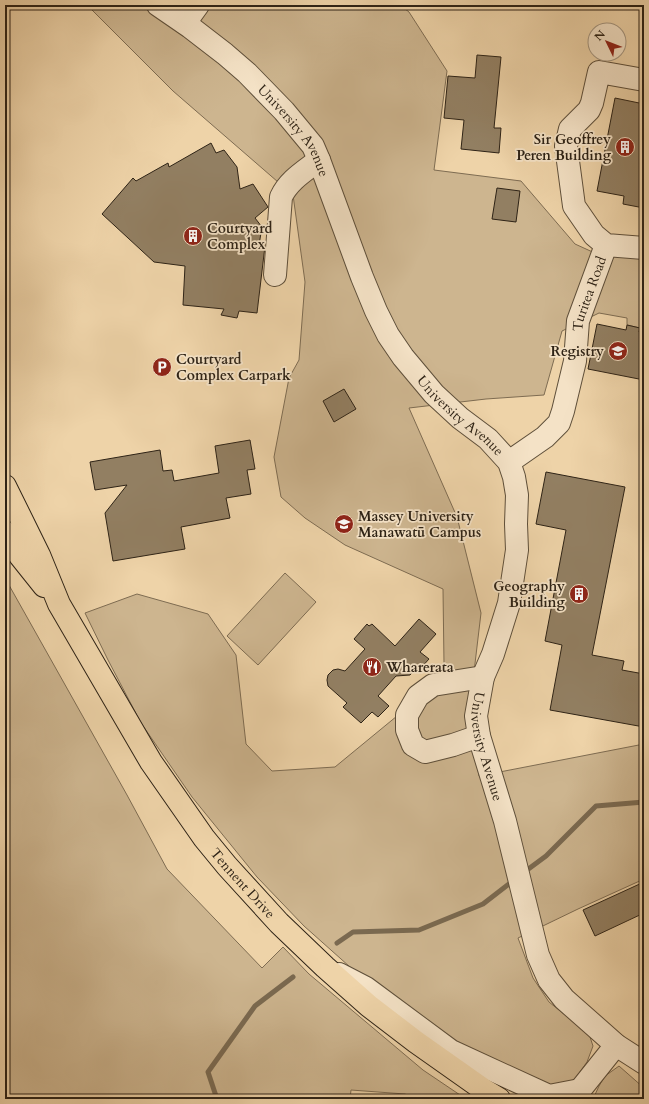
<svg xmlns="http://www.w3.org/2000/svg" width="649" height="1104" font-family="Cardo,serif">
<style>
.green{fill:#cdb58f;stroke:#7e6c52}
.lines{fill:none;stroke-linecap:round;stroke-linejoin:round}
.stream{stroke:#7a6950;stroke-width:5}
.building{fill:#927f62;stroke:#2e2316}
.minor-casing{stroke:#5e4f3a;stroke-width:24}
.major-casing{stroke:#2e2316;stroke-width:24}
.minor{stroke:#f4e2c6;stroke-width:22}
.major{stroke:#eed3a8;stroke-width:22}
.labels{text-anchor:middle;stroke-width:3.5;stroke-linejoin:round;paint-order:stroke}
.street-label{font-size:14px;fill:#2e2316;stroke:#f4e2c6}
.poi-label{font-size:14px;font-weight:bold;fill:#2e2316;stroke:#f4e2c6;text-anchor:start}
</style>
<rect width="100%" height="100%" fill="#eed3a8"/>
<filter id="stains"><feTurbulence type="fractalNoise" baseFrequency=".005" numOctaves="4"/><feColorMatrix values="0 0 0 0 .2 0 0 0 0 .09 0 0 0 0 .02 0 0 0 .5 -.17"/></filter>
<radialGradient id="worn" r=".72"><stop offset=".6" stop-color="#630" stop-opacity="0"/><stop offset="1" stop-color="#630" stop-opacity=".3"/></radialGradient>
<!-- green -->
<g class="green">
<path d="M92,5H400L409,12L447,71L434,170L521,181L575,244L608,259L610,255L644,257V333L639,332L640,328L627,325V318L599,313L562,331L544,395L486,399L409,408L457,517L481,613L469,714L479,776L644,744V879L578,909L518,938L533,978L549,1002L589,1034L593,1046L587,1062L572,1083L557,1090L469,1054L398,1004L350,967L304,926L257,877L192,797L141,723L108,660L85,613L137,594L208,614L236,655L246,744L272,771L335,767L397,716L444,664L443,589L345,545L305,518L281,497L274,457L289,378L299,360L305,282L293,195L173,91L90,8Z"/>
<path d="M285,573L316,602L258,665L227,636Z"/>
<path d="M5,578L127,795L167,869L262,968L283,947L309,974L423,1070L466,1099H416L405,1094L351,1090L350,1099H5Z"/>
<path d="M619,1066L644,1088V1099H593L599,1086L605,1076Z"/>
</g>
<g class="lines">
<!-- stream -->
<g class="stream">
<path d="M523,873L546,856L596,806L644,802"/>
<path d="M337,943L353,932L419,930L483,904L514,880"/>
<path d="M217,1099L208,1072L255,1006L293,977"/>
</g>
</g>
<!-- building -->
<g class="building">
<path d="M477,55L501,57L494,128H501L499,153L461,149L464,120L444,118L448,76L475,78Z"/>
<path d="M615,98L644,104V208L623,204L624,196L597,191Z"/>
<path d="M211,143L216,153L224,150L237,167L240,189L253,184L268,207L255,218L262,227L259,245L265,246L257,313L239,311L237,318L221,315L224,309L183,305L185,266L154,262L102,214L133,178L136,181L168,163L169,167Z"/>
<path d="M497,188L520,191L516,222L492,219Z"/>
<path d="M597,324L626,330L627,325L640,328L639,332L644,333V380L588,369Z"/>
<path d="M344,389L356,409L334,422L323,401Z"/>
<path d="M250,440L255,469L247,470L251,494L226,498L230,518L181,527L185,549L113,561L105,513L127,485L95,490L90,462L160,450L163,471L172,470L174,481L219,473L215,446Z"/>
<path d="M546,472L625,487L592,655L624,661L622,670L644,674V727L550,710L562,645L545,641L566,530L536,524Z"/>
<path d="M419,619L436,634L420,652L429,659L419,670L416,668L410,675L396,676L378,696L389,706L378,717L372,712L361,723L343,707L347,703L328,686L327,680L328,675L333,670L338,669L345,671L365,649L354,639L367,624L369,626L372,624L395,646Z"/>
<path d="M644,882V913L595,936L583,910Z"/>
</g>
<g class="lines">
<!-- minor casing -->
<g class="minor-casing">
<g id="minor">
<path id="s1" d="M158,5L190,27L225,54L247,73L284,111L313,146L319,160L362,277L376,311L388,335L403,357L434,394L460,418L488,439L509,462L514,477L517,495L516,524L517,550L509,603L493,654L483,677L476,716L479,736L505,821L538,955L549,980L564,999L598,1029L616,1045L644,1063"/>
<path d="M185,23L198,5"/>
<path d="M644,80L599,72L592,103L589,110L570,129L566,146L574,206L594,235L606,245L644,248"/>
<path d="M275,275L281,197C289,180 305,171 319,160"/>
<path id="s2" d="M509,462L545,437L559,423L563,411L575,361L578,321L606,245"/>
<path d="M479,736L453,745L425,752L413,745L407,730V715L418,696L433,685L483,677"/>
<path d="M339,974L366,988L451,1051L549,1096L580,1090"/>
<path d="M580,1090L616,1045"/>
</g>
</g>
<!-- major casing -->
<g class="major-casing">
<g id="major">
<path id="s3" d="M5,486L39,555L59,604L151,762L204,838L227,866L279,923L325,967L369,1006L416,1042L484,1090L499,1099"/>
<path d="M5,532L20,556L44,586"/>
</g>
</g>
<!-- minor -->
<use href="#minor" class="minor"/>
<!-- major -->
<use href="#major" class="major"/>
</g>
<!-- icons -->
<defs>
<g id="building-disc" transform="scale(1)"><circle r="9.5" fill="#8f2418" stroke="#f4e2c6"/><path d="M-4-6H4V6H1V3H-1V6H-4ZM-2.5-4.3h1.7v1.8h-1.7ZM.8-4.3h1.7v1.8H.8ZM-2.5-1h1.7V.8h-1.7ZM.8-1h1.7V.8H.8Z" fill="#fff"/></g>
<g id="university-disc" transform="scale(1)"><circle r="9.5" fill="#8f2418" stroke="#f4e2c6"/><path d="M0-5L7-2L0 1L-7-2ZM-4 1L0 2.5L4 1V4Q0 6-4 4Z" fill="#fff"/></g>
<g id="parking-disc" transform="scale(1)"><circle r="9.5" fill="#8f2418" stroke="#f4e2c6"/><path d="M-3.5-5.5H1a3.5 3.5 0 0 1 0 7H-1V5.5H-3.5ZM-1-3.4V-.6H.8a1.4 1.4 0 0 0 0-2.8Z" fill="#fff"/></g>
<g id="restaurant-disc" transform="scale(1)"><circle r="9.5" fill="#8f2418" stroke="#f4e2c6"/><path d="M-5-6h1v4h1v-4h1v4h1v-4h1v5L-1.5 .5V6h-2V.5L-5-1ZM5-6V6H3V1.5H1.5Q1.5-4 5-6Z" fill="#fff"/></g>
</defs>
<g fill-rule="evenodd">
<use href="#building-disc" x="625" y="147"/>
<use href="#building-disc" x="193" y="236"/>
<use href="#university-disc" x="618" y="351"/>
<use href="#parking-disc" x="162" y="367"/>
<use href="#university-disc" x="344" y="524"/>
<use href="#building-disc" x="579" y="594"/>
<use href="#restaurant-disc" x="372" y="667"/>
</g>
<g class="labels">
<!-- street labels -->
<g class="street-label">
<text dy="5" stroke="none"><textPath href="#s1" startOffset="187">University Avenue</textPath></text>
<text dy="5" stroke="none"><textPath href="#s2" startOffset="197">Turitea Road</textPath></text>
<text dy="5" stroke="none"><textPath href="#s1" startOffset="523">University Avenue</textPath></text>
<text dy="5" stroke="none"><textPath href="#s1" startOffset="883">University Avenue</textPath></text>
<text dy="5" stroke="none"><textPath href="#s3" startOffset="465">Tennent Drive</textPath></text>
</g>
<!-- poi labels -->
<g class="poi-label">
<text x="611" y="144" text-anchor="end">Sir Geoffrey<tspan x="611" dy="16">Peren Building</tspan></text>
<text x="207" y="233">Courtyard<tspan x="207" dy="16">Complex</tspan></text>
<text x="604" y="356" text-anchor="end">Registry</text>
<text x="176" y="364">Courtyard<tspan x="176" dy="16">Complex Carpark</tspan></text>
<text x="358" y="521">Massey University<tspan x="358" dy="16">Manawatū Campus</tspan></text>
<text x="565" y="591" text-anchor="end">Geography<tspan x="565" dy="16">Building</tspan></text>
<text x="386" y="672">Wharerata</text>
</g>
</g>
<!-- margin -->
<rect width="649" height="1104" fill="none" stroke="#eed3a8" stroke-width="20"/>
<rect x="6" y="6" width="637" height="1092" fill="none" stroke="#2e2316" stroke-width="2"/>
<rect x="10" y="10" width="629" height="1084" fill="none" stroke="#2e2316"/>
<!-- north arrow -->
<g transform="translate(607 42) rotate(313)"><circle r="19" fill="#f4e2c6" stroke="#a59680"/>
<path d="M0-3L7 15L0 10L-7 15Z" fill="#8f2418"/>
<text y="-6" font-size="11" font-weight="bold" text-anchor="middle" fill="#2e2316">N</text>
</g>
<rect width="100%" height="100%" filter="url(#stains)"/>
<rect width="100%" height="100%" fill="url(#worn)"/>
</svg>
